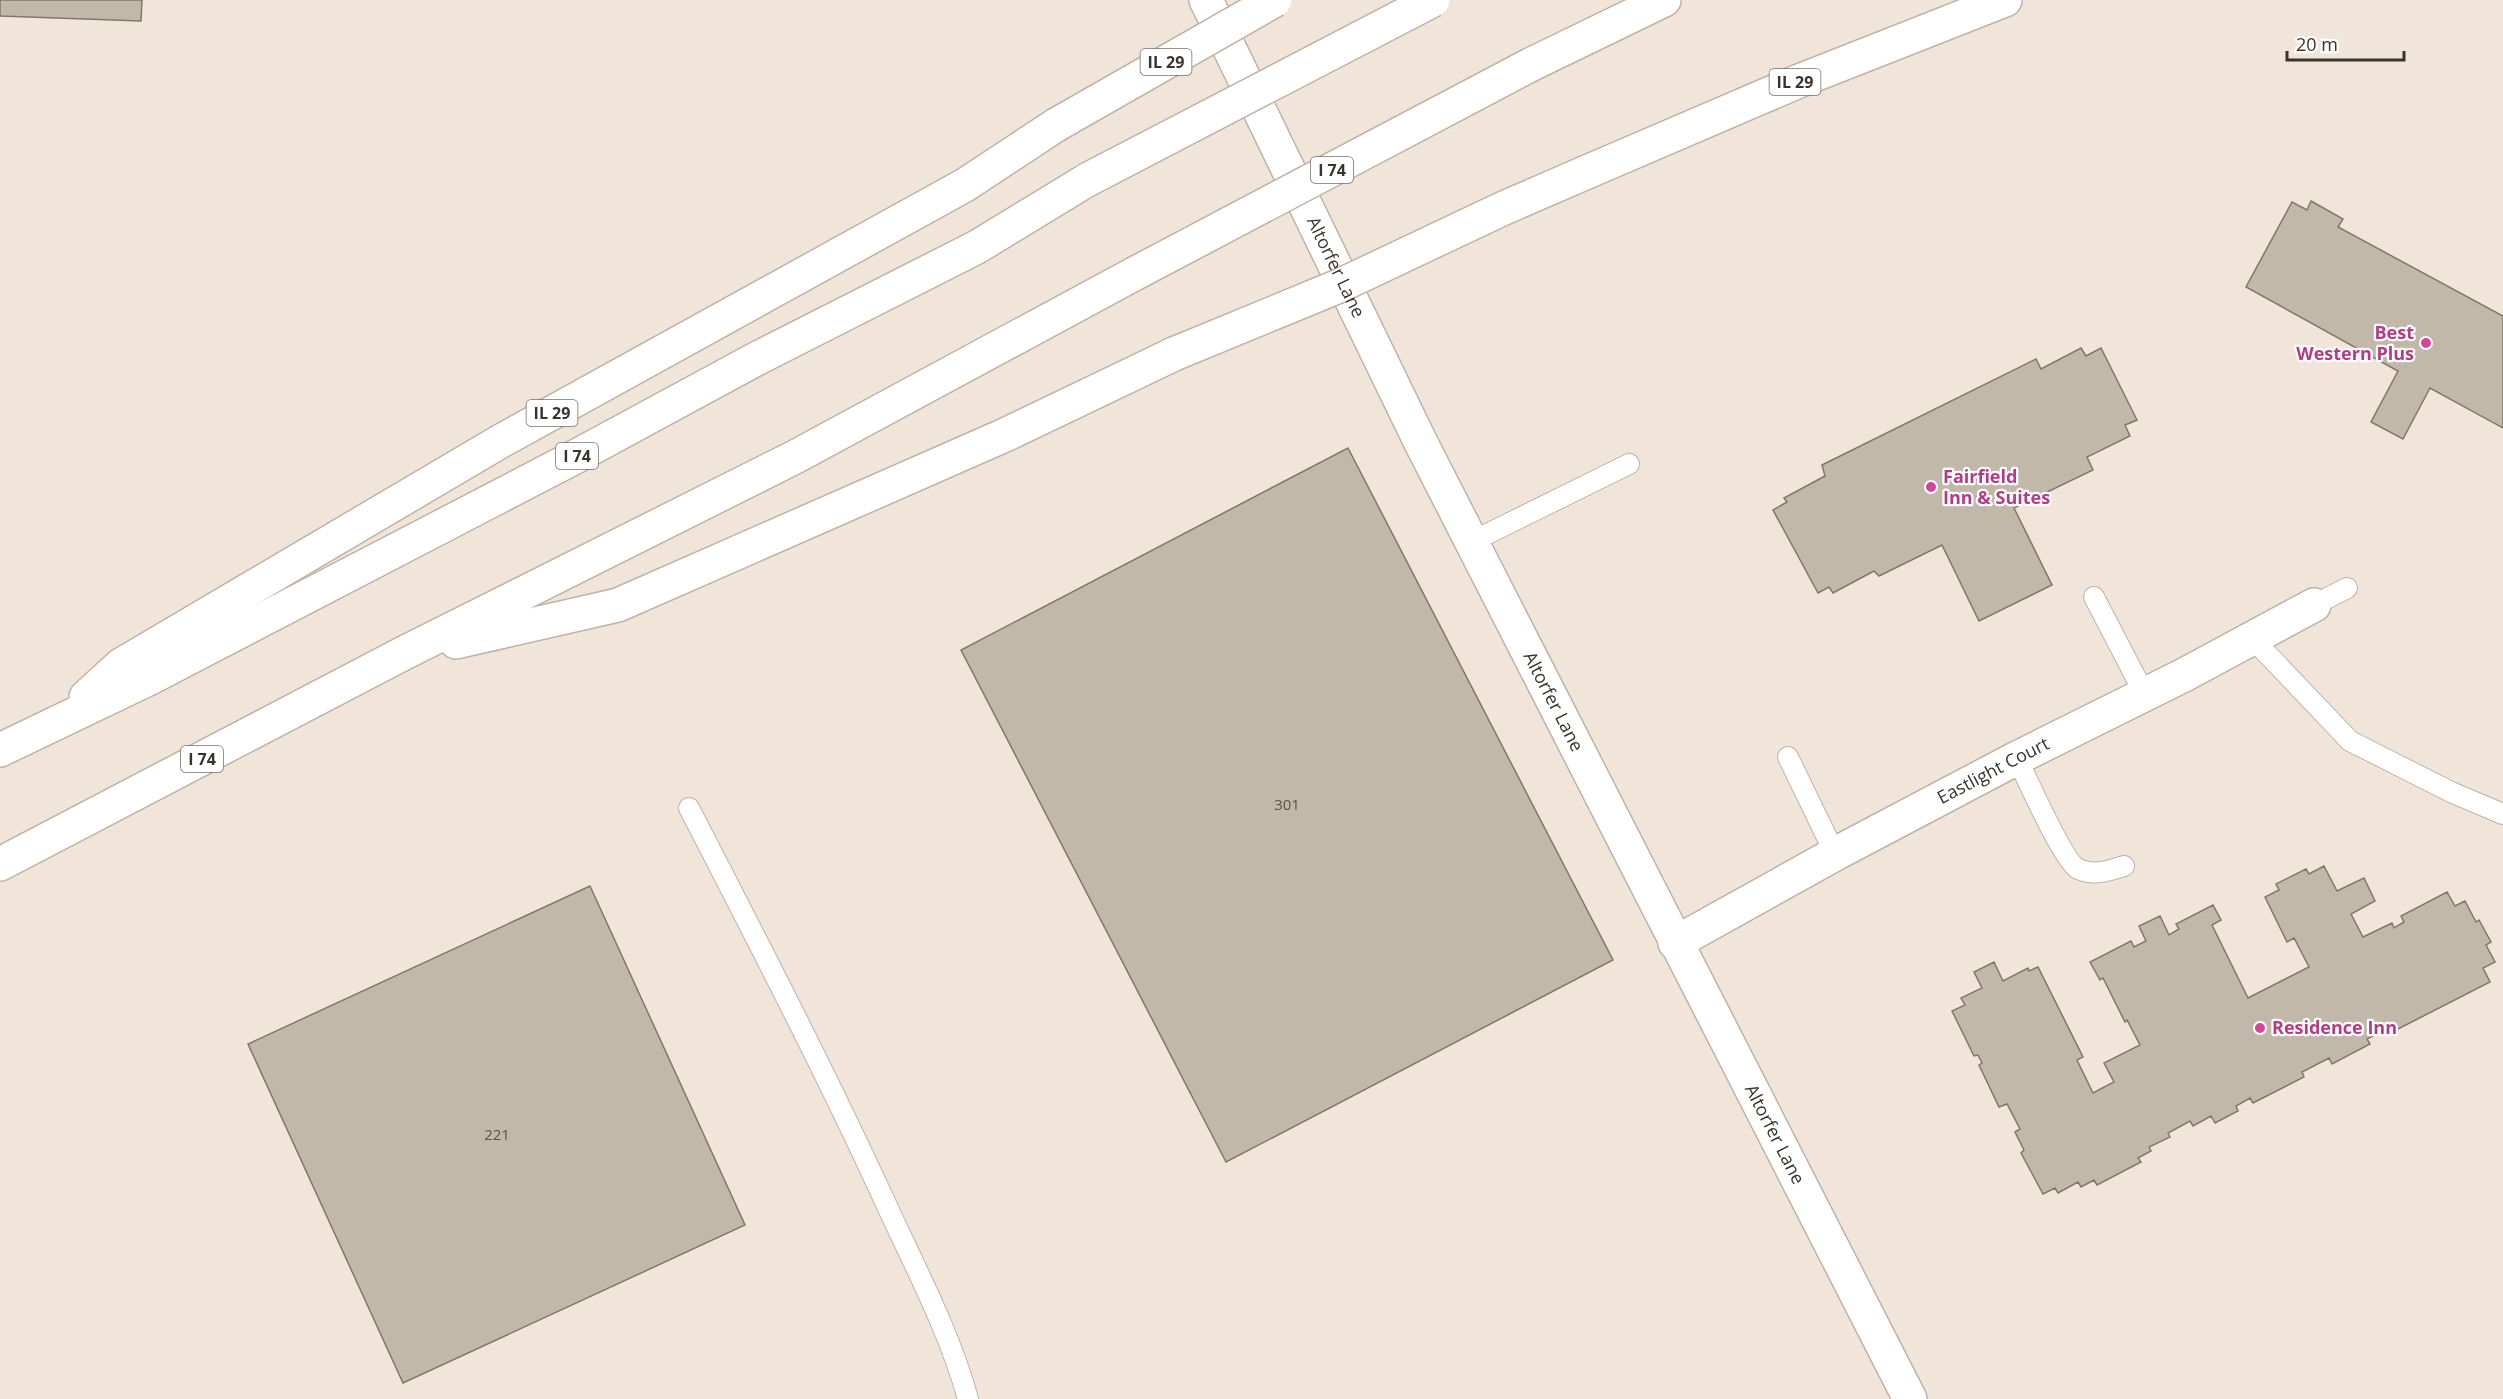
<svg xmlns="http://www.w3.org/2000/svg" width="2503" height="1399" font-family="'Open Sans',sans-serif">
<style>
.building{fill:#c2b8aa;stroke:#80776a;stroke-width:1.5}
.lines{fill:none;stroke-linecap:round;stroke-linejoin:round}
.lane-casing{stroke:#bfb2a6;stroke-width:22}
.street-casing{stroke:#bfb2a6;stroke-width:36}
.highway-casing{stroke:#bfb2a6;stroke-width:36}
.lane{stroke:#fff;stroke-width:20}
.street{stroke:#fff;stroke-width:33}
.highway{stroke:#fff;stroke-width:33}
.highway-bridge-casing{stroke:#bfb2a6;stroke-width:36;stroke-linecap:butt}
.highway-bridge{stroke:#fff;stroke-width:33}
.hotel-dot{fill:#d1479c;stroke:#fff;stroke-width:2}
.labels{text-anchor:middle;stroke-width:4.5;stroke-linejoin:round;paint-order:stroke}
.number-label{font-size:15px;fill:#5a544d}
.shield{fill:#fff;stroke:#74706d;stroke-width:1.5}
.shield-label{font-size:16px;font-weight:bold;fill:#38332e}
.street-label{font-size:18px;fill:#38332e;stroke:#fff}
.hotel-label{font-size:18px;font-weight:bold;fill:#b23c85;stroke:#fff;text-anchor:start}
</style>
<rect width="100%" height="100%" fill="#f1e4d8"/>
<!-- building -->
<g class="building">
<path d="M0,0H142L141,21L0,16Z"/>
<path d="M2311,201L2343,219L2338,227L2503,316V428L2430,388L2403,439L2371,422L2398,371L2246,287L2292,202L2307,210Z"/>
<path d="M2081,348L2086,356L2101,348L2137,420L2125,425L2130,436L2087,457L2093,470L2014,508L2052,585L1979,621L1942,545L1879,576L1874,571L1833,593L1829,587L1818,593L1773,510L1787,502L1784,498L1825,476L1822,465L2036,359L2041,369Z"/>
<path d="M1348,448L1613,960L1226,1162L961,650Z"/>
<path d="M2324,866L2337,891L2364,878L2375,901L2351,914L2363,937L2392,923L2394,928L2404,922L2401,916L2447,892L2455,906L2465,901L2476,922L2479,920L2491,942L2486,945L2495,962L2483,968L2490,982L2396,1030L2393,1025L2367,1039L2370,1044L2332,1064L2329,1058L2302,1072L2304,1077L2253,1103L2250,1098L2236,1106L2238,1111L2215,1123L2211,1116L2193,1126L2190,1121L2168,1133L2170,1137L2149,1147L2151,1151L2138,1158L2141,1162L2097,1185L2094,1180L2081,1187L2078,1182L2058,1193L2055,1188L2043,1194L2021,1153L2024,1150L2015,1132L2020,1129L2007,1104L1999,1107L1979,1065L1982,1063L1978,1055L1974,1056L1952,1011L1965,1005L1961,998L1982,988L1974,972L1994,962L2003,981L2028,968L2029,971L2038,967L2083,1057L2077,1060L2093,1093L2114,1082L2104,1063L2140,1045L2127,1020L2125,1022L2103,978L2100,980L2090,962L2131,941L2134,947L2146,941L2139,926L2160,916L2169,935L2179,929L2176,924L2213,905L2221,920L2212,925L2248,998L2309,967L2294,938L2287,942L2265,897L2279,890L2276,884L2306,869L2309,874Z"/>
<path d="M590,886L745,1225L403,1383L248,1044Z"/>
</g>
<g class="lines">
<!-- lane casing -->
<g class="lane-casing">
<g id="lane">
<path d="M1471,542L1629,464"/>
<path d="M2094,597L2145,695"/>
<path d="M2314,605L2347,588"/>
<path d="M2252,638L2350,741L2451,792L2503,814"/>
<path d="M1788,757L1835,854"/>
<path d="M2017,758C2026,777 2064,862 2078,869C2095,876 2108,871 2124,866"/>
<path d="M689,808C757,940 825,1071 887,1206C916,1269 950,1333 968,1399"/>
</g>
</g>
<!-- street casing -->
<g class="street-casing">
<g id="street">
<path id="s1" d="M1206,0L1421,443L1910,1399"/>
<path id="s2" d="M1675,943L1835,854L2017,758L2184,675L2314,605"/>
</g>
</g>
<!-- highway casing -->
<g class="highway-casing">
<g id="highway">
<path d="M1530,65L1664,0"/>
<path d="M1587,172L1799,81L2005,0"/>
<path d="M456,642L618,605L1005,435L1174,354"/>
<path d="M86,697L121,665L501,441L965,185L1056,125"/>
<path d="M0,750L150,678L575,457L756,359L977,247L1087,180"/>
<path d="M0,864L404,653L795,457L1134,274"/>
</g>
</g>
<!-- lane -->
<use href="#lane" class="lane"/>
<!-- street -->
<use href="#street" class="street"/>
<!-- highway -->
<use href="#highway" class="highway"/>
<!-- highway-bridge casing -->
<g class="highway-bridge-casing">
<g id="highway-bridge">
<path d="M1056,125L1275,0"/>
<path d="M1087,180L1433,0"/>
<path d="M1134,274L1530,65"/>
<path d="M1174,354L1339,286L1504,208L1587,172"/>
</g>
</g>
<!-- highway-bridge -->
<use href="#highway-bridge" class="highway-bridge"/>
</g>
<!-- markers -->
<g class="hotel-dot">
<circle cx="2426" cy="343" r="6"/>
<circle cx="1931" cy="487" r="6"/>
<circle cx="2260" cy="1028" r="6"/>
</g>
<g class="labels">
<!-- number labels -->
<g class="number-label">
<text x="1287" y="810">301</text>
<text x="497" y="1140">221</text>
</g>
<!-- shield labels -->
<g class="shield">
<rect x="1140.5" y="49" width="51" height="26" rx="4.5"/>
<rect x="1769.5" y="69" width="51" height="26" rx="4.5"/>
<rect x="1311" y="157" width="42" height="26" rx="4.5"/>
<rect x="526.5" y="400" width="51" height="26" rx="4.5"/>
<rect x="556" y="443" width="42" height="26" rx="4.5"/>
<rect x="181" y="746" width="42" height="26" rx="4.5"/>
</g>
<g class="shield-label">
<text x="1166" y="68">IL 29</text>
<text x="1795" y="88">IL 29</text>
<text x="1332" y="176">I 74</text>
<text x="552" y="419">IL 29</text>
<text x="577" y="462">I 74</text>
<text x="202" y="765">I 74</text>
</g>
<!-- street labels -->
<g class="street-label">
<text dy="6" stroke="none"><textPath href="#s1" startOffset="297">Altorfer Lane</textPath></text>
<text dy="6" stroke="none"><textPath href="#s1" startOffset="783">Altorfer Lane</textPath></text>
<text dy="6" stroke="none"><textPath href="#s2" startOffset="362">Eastlight Court</textPath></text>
<text dy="6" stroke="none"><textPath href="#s1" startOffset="1269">Altorfer Lane</textPath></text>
</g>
<!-- hotel labels -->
<g class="hotel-label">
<text x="2414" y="339" text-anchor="end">Best<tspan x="2414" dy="21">Western Plus</tspan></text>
<text x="1943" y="483">Fairfield<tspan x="1943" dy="21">Inn &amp; Suites</tspan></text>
<text x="2272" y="1034">Residence Inn</text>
</g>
</g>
<!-- scale -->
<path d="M2287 51v9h117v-9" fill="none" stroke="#38332e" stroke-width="3"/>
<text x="2296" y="51" font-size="18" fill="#38332e" stroke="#ffffff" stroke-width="4.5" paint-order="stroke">20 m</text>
</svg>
